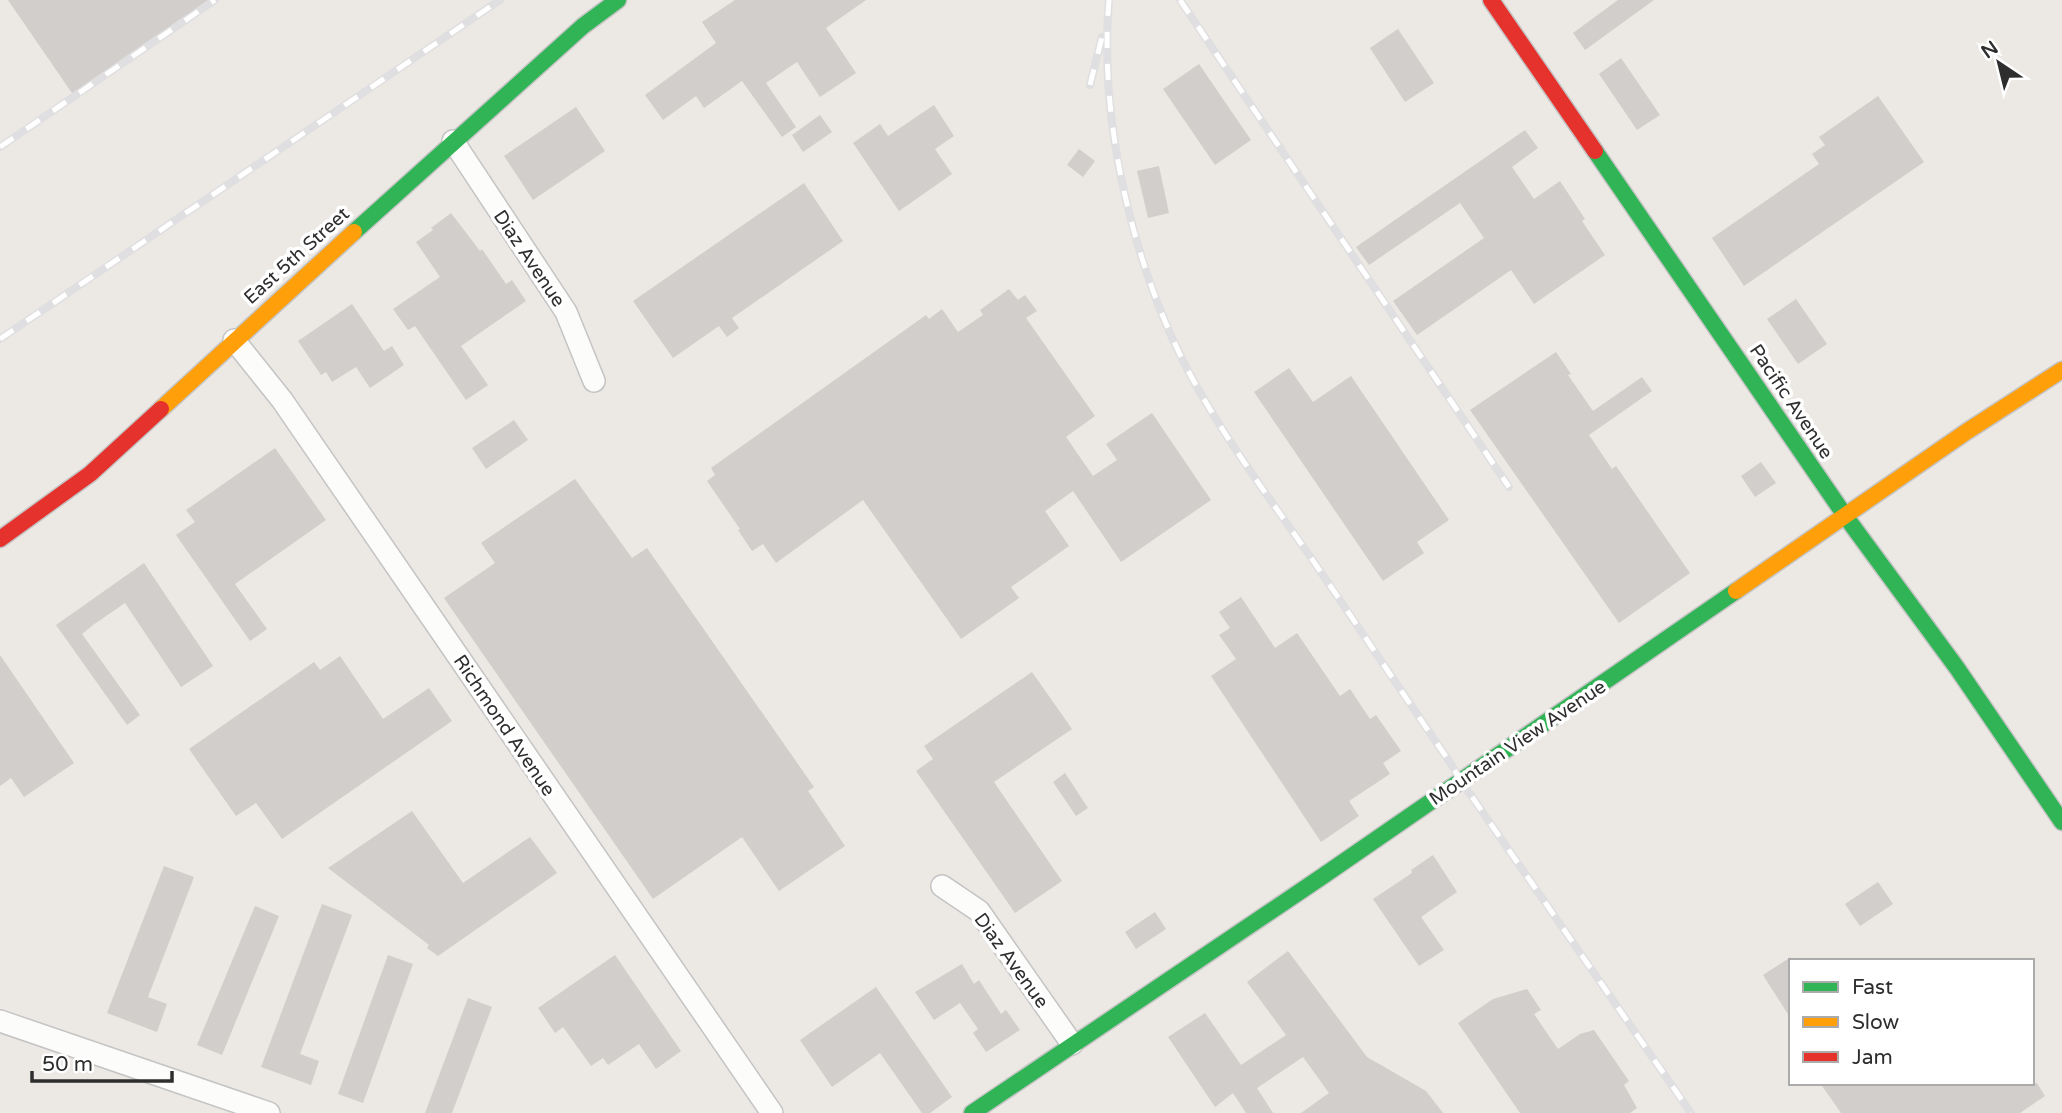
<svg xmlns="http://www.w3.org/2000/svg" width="2062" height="1113" font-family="'Varela Round',sans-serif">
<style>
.building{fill:#d1cecb}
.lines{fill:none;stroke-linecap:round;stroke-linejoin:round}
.street-casing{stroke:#c5c4c5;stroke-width:24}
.fast-casing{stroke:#c5c4c5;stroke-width:19}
.slow-casing{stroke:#c5c4c5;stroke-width:19}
.jam-casing{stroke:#c5c4c5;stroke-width:19}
.street{stroke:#fcfcfb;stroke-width:21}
.fast{stroke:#30b455;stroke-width:16}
.slow{stroke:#ff9f0a;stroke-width:16}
.jam{stroke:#e5322d;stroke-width:16}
.rail-casing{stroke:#dfdfe1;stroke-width:8}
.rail{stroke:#fff;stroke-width:5;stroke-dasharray:16;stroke-linecap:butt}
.labels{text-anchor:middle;stroke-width:7;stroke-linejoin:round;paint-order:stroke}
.street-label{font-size:19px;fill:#2e2e2e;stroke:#fff}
</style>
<rect width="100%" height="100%" fill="#ece8e4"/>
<!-- building -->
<g class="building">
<path d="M8,0H214L74,96Z"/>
<path d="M735,0H866L826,28L856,73L820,97L797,62L766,83L796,127L782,137L742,81L704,108L696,96L663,120L645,95L716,43L702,22Z"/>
<path d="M1618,0H1654L1585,50L1573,33Z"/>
<path d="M1398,29L1434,83L1405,102L1370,48Z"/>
<path d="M1621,58L1660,115L1637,130L1599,74Z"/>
<path d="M1199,64L1251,140L1215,165L1163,89Z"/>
<path d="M1878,96L1924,162L1744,286L1712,238L1819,164L1812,154L1825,145L1819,137Z"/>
<path d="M934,105L954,136L935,149L952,174L899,211L853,143L880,124L888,136Z"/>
<path d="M576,107L605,151L533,200L504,156Z"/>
<path d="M820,115L832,132L803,152L792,135Z"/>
<path d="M1525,130L1538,148L1512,167L1534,199L1560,181L1585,219L1582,221L1605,255L1534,304L1511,270L1417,335L1393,301L1484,238L1460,203L1369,265L1356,247Z"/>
<path d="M1079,149L1095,161L1083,177L1067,165Z"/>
<path d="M1159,166L1169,213L1148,218L1137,171Z"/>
<path d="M804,183L843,241L732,318L739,328L727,337L719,326L673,358L633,301Z"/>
<path d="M451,213L480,251L482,249L506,284L512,280L526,301L461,346L488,385L466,400L415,326L408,330L393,309L440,277L416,242L433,230L431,228Z"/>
<path d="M1009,289L1018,300L1025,295L1037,311L1026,318L1095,416L1066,437L1093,476L1117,460L1106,444L1152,413L1211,500L1121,562L1073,491L1045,511L1069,546L1011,587L1019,598L961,639L863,500L776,563L763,544L752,551L738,530L740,529L707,481L715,475L711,468L926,315L929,319L942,309L958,332L983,315L980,310Z"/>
<path d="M1796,299L1827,344L1798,364L1767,319Z"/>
<path d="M352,304L384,351L392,346L404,365L370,388L356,367L332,382L326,372L321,375L298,341Z"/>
<path d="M1556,352L1571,374L1568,375L1593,411L1642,377L1652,391L1589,435L1612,469L1616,466L1690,573L1619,623L1470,410Z"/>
<path d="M1289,368L1313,402L1351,376L1449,520L1417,542L1424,553L1383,581L1254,392Z"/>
<path d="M514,420L528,440L486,469L472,448Z"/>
<path d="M275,448L326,520L235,584L267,629L250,641L176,535L195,522L186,510Z"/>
<path d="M1761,462L1776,483L1755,497L1741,476Z"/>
<path d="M575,479L632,558L647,548L814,787L808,791L845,846L779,891L742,837L653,899L444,598L495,563L481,543Z"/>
<path d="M144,563L213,666L181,687L125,603L93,625L82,634L140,715L127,725L56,625Z"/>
<path d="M1241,597L1275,648L1297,633L1340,696L1350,689L1370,719L1376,715L1401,751L1383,763L1390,774L1349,801L1359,816L1321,842L1211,676L1236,659L1219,635L1230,628L1219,612Z"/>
<path d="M0,655L74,763L24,797L11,778L0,786Z"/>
<path d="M340,656L383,719L429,688L452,721L282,839L256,803L236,816L189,749L314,662L320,670Z"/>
<path d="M1032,672L1072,729L994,782L1062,881L1015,913L916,771L933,759L924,746Z"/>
<path d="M1065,773L1088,808L1076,816L1053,782Z"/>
<path d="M412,811L463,883L530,837L557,873L438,956L427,948L429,945L328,868Z"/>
<path d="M1433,855L1457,892L1421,917L1444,950L1419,966L1373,899L1412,873L1411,870Z"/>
<path d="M164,866L194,877L148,997L167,1004L157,1032L107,1013Z"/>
<path d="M1878,882L1893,904L1860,926L1845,904Z"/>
<path d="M322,904L352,915L300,1054L319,1061L311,1085L261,1067Z"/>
<path d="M255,906L279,916L222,1055L197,1045Z"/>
<path d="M1155,912L1166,929L1136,949L1125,932Z"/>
<path d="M1288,951L1367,1057L1426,1091L1443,1113H1301L1329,1093L1303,1057L1257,1088L1273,1113H1246L1233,1093L1215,1107L1168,1037L1205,1013L1241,1065L1286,1035L1247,982Z"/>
<path d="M388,955L413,964L363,1103L338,1094Z"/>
<path d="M615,955L681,1051L656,1069L639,1044L608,1065L603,1058L591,1066L563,1027L555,1033L538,1008Z"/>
<path d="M1791,957V1019L1763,975Z"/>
<path d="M962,964L974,984L979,980L1001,1014L1006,1010L1020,1030L986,1052L973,1033L978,1029L960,1003L934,1020L915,992Z"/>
<path d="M876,987L952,1097L930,1113H922L880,1053L832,1087L800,1040Z"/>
<path d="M1527,989L1541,1010L1534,1014L1558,1049L1580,1034L1594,1030L1629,1081L1624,1085L1637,1108L1630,1113H1520L1458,1023L1493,999Z"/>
<path d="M468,998L492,1007L452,1113H425Z"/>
<path d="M1820,1083H2037L2045,1096L2020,1113H1841Z"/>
</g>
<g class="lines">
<!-- street casing -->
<g class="street-casing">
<g id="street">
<path d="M453,141L566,312L594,381"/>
<path d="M234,340L282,400L772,1113"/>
<path d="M942,886L979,911L1072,1044"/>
<path d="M0,1021L269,1113"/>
</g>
</g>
<!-- fast casing -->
<g class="fast-casing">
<g id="fast">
<path d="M1595,151L1846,517L1957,668L2062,822"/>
<path d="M354,232L583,26L618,0"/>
<path d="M972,1113L1323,876L1736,591"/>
</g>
</g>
<!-- slow casing -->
<g class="slow-casing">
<g id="slow">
<path d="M161,409L354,232"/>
<path d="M1736,591L1966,432L2062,370"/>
</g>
</g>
<!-- jam casing -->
<g class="jam-casing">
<g id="jam">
<path d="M1491,0L1595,151"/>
<path d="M0,539L90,474L161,409"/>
</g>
</g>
<!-- street -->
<use href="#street" class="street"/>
<!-- fast -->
<use href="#fast" class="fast"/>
<!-- slow -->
<use href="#slow" class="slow"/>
<!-- jam -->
<use href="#jam" class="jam"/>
<!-- rail casing -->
<g class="rail-casing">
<g id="rail">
<path d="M1109,0C1098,125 1136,279 1197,387C1233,451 1277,508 1318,568C1362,632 1405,697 1449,761L1461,781L1691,1113"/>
<path d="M1180,0L1509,487"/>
<path d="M1090,85L1102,37"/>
<path d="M0,147L215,0"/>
<path d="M0,339L500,0"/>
</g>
</g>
<!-- rail -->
<use href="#rail" class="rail"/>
</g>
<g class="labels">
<!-- street labels -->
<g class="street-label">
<text transform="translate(296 255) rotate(-42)" y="7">East 5th Street</text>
<text transform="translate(530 258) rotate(56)" y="7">Diaz Avenue</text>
<text transform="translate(1792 401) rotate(56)" y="7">Pacific Avenue</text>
<text transform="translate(505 725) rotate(56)" y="7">Richmond Avenue</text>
<text transform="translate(1517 742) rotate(-34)" y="7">Mountain View Avenue</text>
<text transform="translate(1012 960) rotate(54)" y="7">Diaz Avenue</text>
</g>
</g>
<!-- legend -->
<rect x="1789" y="959" width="245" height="126" fill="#ffffff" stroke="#ababab" stroke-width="2"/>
<rect x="1803" y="982" width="35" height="10" fill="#30b455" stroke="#ababab" stroke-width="2"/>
<text x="1852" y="994" font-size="21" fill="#2e2e2e">Fast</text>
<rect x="1803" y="1017" width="35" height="10" fill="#ff9f0a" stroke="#ababab" stroke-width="2"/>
<text x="1852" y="1029" font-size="21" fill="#2e2e2e">Slow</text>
<rect x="1803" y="1052" width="35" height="10" fill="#e5322d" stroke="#ababab" stroke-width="2"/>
<text x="1852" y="1064" font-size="21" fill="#2e2e2e">Jam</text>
<!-- north arrow -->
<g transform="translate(1999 63) rotate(325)" stroke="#ffffff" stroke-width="5" paint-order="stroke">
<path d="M0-5L12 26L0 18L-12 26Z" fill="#2e2e2e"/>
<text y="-10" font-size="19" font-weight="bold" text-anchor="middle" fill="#2e2e2e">N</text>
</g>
<!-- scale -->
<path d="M32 1071v10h140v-10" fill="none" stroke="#2e2e2e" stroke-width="3.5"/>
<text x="42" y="1071" font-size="21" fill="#2e2e2e" stroke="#ffffff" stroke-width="5" paint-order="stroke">50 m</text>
</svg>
